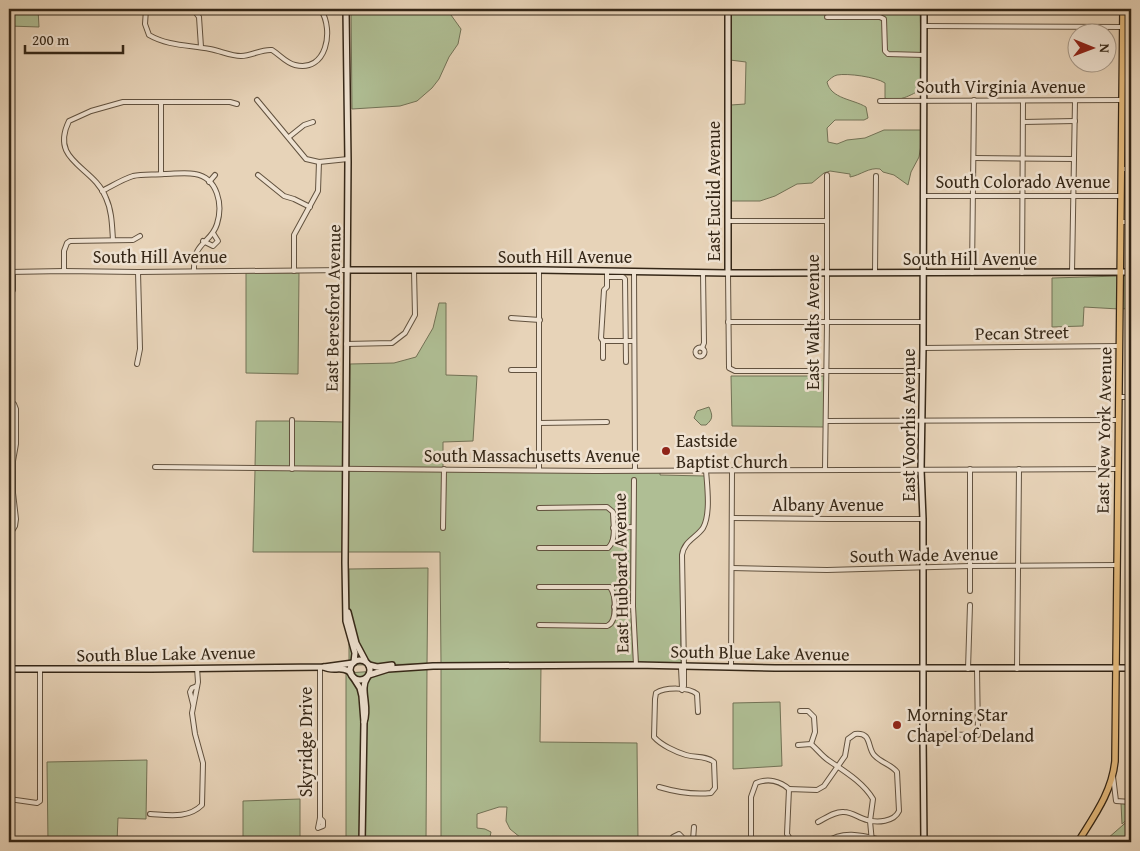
<svg xmlns="http://www.w3.org/2000/svg" width="1140" height="851" font-family="'Gentium Book Plus',serif">
<style>
.green{fill:#afbe94;stroke:#727256}
.lines{fill:none;stroke-linecap:round;stroke-linejoin:round}
.street-casing{stroke:#62523f;stroke-width:6}
.secondary-casing{stroke:#352717;stroke-width:8}
.primary-casing{stroke:#352717;stroke-width:8}
.street{stroke:#efe2d1;stroke-width:4}
.secondary{stroke:#efe2d1;stroke-width:5}
.primary{stroke:#e4ba7c;stroke-width:5.5}
.poi-dot{fill:#8f2418;stroke:#efe2d1;stroke-width:2}
.labels{text-anchor:middle;stroke-width:5;stroke-linejoin:round;paint-order:stroke}
.street-label{font-size:18px;fill:#352717;stroke:#efe2d1}
.poi-label{font-size:18px;fill:#352717;stroke:#efe2d1;text-anchor:start}
</style>
<rect width="100%" height="100%" fill="#e7d3b8"/>
<filter id="stains"><feTurbulence type="fractalNoise" baseFrequency=".004" numOctaves="4"/><feColorMatrix values="0 0 0 0 .2 0 0 0 0 .09 0 0 0 0 .02 0 0 0 .5 -.17"/></filter>
<radialGradient id="worn" r=".72"><stop offset=".6" stop-color="#630" stop-opacity="0"/><stop offset="1" stop-color="#630" stop-opacity=".3"/></radialGradient>
<!-- green -->
<g class="green">
<path d="M9,9H38L39,27L9,26Z"/>
<path d="M351,9H453L451,15L461,29L458,44L449,57L439,79L432,88L417,101L400,106L352,109Z"/>
<path d="M730,9H920L922,89C911,95 898,103 885,98V83C876,77 848,73 837,75C833,76 830,79 827,82C831,99 853,99 866,107L868,118L864,120H835L827,128L828,142L837,144L847,140L865,138L884,130H921L922,139L919,157L911,172L908,185L894,175L883,172L880,169C869,167 861,175 850,177V174L830,171L824,173L812,183L797,184L775,196L760,201H730L731,105L745,104L746,62L730,60Z"/>
<path d="M246,273H299L298,374L246,373Z"/>
<path d="M1131,275V308L1122,309L1123,276Z"/>
<path d="M1119,276V309L1084,307L1083,326L1052,327V278Z"/>
<path d="M439,303H446V375L477,376L473,441L443,442V468L349,467L350,364L394,363L416,357L433,328Z"/>
<path d="M731,376H824V427L732,426Z"/>
<path d="M709,407C713,416 713,419 706,425H701L694,418L697,411Z"/>
<path d="M256,421H290V467H255Z"/>
<path d="M293,421L344,422L343,467H294Z"/>
<path d="M255,470L343,471V552H253Z"/>
<path d="M347,471H442V530L445,529L446,471H660V475L705,476C705,491 710,514 701,527C694,537 683,540 680,555L681,664L638,663L635,606V478L632,479L631,526H615L614,511L607,506L537,507V510L606,509L611,513C611,523 614,538 607,546H537V549H608L613,545L615,530L631,529V605H616L615,593L611,585H537V589L609,588C614,598 612,610 611,620L606,624H538L537,627L607,628C616,624 615,617 616,608H631L634,663L441,664L440,552H347Z"/>
<path d="M428,568L427,664L349,665V569Z"/>
<path d="M541,667L540,742L637,743L638,842H526L510,829L506,821L507,807H499L477,814V828L485,829L491,832L489,842H441V668Z"/>
<path d="M427,668L426,842H346V673Z"/>
<path d="M780,702L782,766L733,769V703Z"/>
<path d="M147,760L146,819L118,818L117,842H48L47,762Z"/>
<path d="M300,799V842H243V801Z"/>
<path d="M1121,803L1131,804V816L1122,824Z"/>
<path d="M1131,818V842H1107V839Z"/>
</g>
<g class="lines">
<!-- street casing -->
<g class="street-casing">
<g id="street">
<path d="M146,9L145,24L149,35C168,46 189,45 210,49C221,51 231,56 241,56C252,56 261,49 272,50C280,55 286,63 295,65C327,73 334,30 321,10"/>
<path d="M193,9L199,17L201,47"/>
<path d="M827,17H880L884,19L885,51L888,54L924,55"/>
<path d="M924,26L1123,27"/>
<path d="M1123,72H1131"/>
<path d="M257,100L306,159L319,162L348,159"/>
<path d="M880,101L1122,100"/>
<path d="M1023,122L1075,121"/>
<path d="M289,137L304,125L313,122"/>
<path d="M974,158L1074,159"/>
<path d="M1122,169H1131"/>
<path d="M161,174V102"/>
<path d="M258,175L284,196L294,199L310,207"/>
<path d="M209,182L215,175"/>
<path d="M102,191C112,186 123,179 133,176C143,174 154,175 164,174C174,174 185,172 195,174C218,178 223,205 217,224C211,244 193,241 194,270"/>
<path d="M924,196H1121"/>
<path d="M728,221H827"/>
<path d="M1121,222H1131"/>
<path d="M113,240C112,226 112,211 106,198C94,166 49,162 69,121L91,111L123,102H230L237,104"/>
<path d="M203,241L213,246L218,241L213,233"/>
<path d="M64,271V251L67,243L70,241L133,240L140,236"/>
<path d="M294,271V235L318,191L319,162"/>
<path d="M634,271L635,470"/>
<path d="M9,272L64,271L138,272L347,270"/>
<path d="M875,272L876,176"/>
<path d="M1072,272L1075,101"/>
<path d="M728,273L729,368L735,371H922"/>
<path d="M972,273L974,100"/>
<path d="M1022,273L1023,101"/>
<path d="M607,277H623L625,279L626,362"/>
<path d="M9,296L13,290V273"/>
<path d="M511,318L540,320"/>
<path d="M728,322H923"/>
<path d="M603,341H634"/>
<path d="M346,344L392,343L405,333L415,315L414,271"/>
<circle cx="700" cy="352" r="4.5"/>
<path d="M702,348L704,343L703,273"/>
<path d="M923,348L1120,346"/>
<path d="M603,358V341L601,338L604,290L607,287V271"/>
<path d="M137,364L140,349L138,272"/>
<path d="M511,370H539"/>
<path d="M1119,397H1131"/>
<path d="M9,400L14,404L16,409V444L13,461V493L16,519L15,526L12,531L9,532"/>
<path d="M292,420V469"/>
<path d="M826,421L1119,420"/>
<path d="M539,423L607,422"/>
<path d="M155,467L595,471L1118,469"/>
<path d="M825,469L827,322V175"/>
<path d="M970,469V591"/>
<path d="M539,470V270"/>
<path d="M634,480L633,606L636,665"/>
<path d="M732,518L829,519H923"/>
<path d="M443,528L444,469"/>
<path d="M613,528L633,527"/>
<path d="M539,548H608C617,540 613,523 613,512L607,507L539,508"/>
<path d="M732,568L827,570L970,566L1117,565"/>
<path d="M539,587H610C616,595 618,622 607,626L539,625"/>
<path d="M614,607L633,606"/>
<path d="M731,667L732,470"/>
<path d="M968,669L970,605"/>
<path d="M1017,669L1019,469"/>
<path d="M682,688L681,668L683,667"/>
<path d="M682,690L684,686V668L682,555C684,541 696,538 703,528C711,514 707,485 706,470"/>
<path d="M193,704L190,692L192,688L197,686"/>
<path d="M800,711H808L814,717L815,732L811,744"/>
<path d="M923,734L978,735L977,669"/>
<path d="M798,745L811,744C817,749 822,756 828,760C844,771 863,782 873,799L870,821L872,842"/>
<path d="M1113,776L1116,801L1131,802"/>
<path d="M659,787C676,792 694,795 711,793L715,788L714,762C705,755 696,758 686,755C676,752 661,745 654,737L655,699L656,693C665,687 689,687 697,694L698,712"/>
<path d="M9,799L37,803L40,801V669"/>
<path d="M150,814C168,815 188,819 202,805L203,763L195,734L192,713L198,682L197,668"/>
<path d="M320,818L323,821V826L318,828L320,818V667"/>
<path d="M683,839L706,842"/>
<path d="M693,840L694,827"/>
<path d="M674,842L673,837L679,834L682,837L681,842"/>
<path d="M751,842V797L756,783C768,778 780,781 789,789"/>
<path d="M792,842L787,834L789,789L817,790L824,786L845,756L848,739L855,734C872,732 867,747 874,755C881,763 891,764 897,772L899,811C894,822 877,823 867,820C859,818 852,812 844,812C835,811 826,818 818,822"/>
<path d="M827,842C845,828 870,838 891,842"/>
<path d="M865,842L872,838"/>
</g>
</g>
<!-- secondary casing -->
<g class="secondary-casing">
<g id="secondary">
<path d="M346,9L348,162L345,563L346,621L355,653L354,662"/>
<path d="M728,9V273"/>
<path d="M924,9L923,348L921,470L923,519V737L924,842"/>
<path d="M347,270H539L728,273L1131,272"/>
<path d="M348,612L356,643L365,660"/>
<circle cx="360" cy="670" r="10"/>
<path d="M369,665L377,667L392,665"/>
<path d="M324,667C333,672 343,665 351,673"/>
<path d="M9,669H151L324,667L353,663"/>
<path d="M369,675L388,669L433,666L636,665L775,668H1131"/>
<path d="M353,677L360,688L362,696L364,722L362,842"/>
<path d="M364,722C370,707 359,689 367,678"/>
</g>
</g>
<!-- primary casing -->
<g class="primary-casing">
<path id="primary" d="M1078,842C1094,816 1112,792 1115,761L1123,9"/>
</g>
<!-- street -->
<use href="#street" class="street"/>
<!-- secondary -->
<use href="#secondary" class="secondary"/>
<!-- primary -->
<use href="#primary" class="primary"/>
</g>
<!-- markers -->
<g class="poi-dot">
<circle cx="666" cy="451" r="5"/>
<circle cx="897" cy="725" r="5"/>
</g>
<g class="labels">
<!-- street labels -->
<g class="street-label">
<text x="1001" y="93">South Virginia Avenue</text>
<text x="1023" y="188">South Colorado Avenue</text>
<text transform="translate(714 191) rotate(-90)" y="6">East Euclid Avenue</text>
<text x="160" y="263">South Hill Avenue</text>
<text x="565" y="263">South Hill Avenue</text>
<text x="970" y="265">South Hill Avenue</text>
<text transform="translate(333 308) rotate(-89)" y="6">East Beresford Avenue</text>
<text transform="translate(813 322) rotate(-90)" y="6">East Walts Avenue</text>
<text transform="translate(1022 333) rotate(-1)" y="6">Pecan Street</text>
<text transform="translate(909 425) rotate(-90)" y="6">East Voorhis Avenue</text>
<text transform="translate(1104 430) rotate(-89)" y="6">East New York Avenue</text>
<text x="532" y="462">South Massachusetts Avenue</text>
<text x="828" y="511">Albany Avenue</text>
<text transform="translate(924 555) rotate(-1)" y="6">South Wade Avenue</text>
<text transform="translate(621 573) rotate(-91)" y="6">East Hubbard Avenue</text>
<text transform="translate(760 653) rotate(1)" y="6">South Blue Lake Avenue</text>
<text transform="translate(166 654) rotate(-1)" y="6">South Blue Lake Avenue</text>
<text transform="translate(306 742) rotate(-90)" y="6">Skyridge Drive</text>
</g>
<!-- poi labels -->
<g class="poi-label">
<text x="676" y="447">Eastside<tspan x="676" dy="21">Baptist Church</tspan></text>
<text x="907" y="721">Morning Star<tspan x="907" dy="21">Chapel of Deland</tspan></text>
</g>
</g>
<!-- margin -->
<rect width="1140" height="851" fill="none" stroke="#e7d3b8" stroke-width="30"/>
<rect x="10" y="10" width="1120" height="831" fill="none" stroke="#352717" stroke-width="2.5"/>
<rect x="15" y="15" width="1110" height="821" fill="none" stroke="#352717"/>
<!-- north arrow -->
<g transform="translate(1092 48) rotate(91)"><circle r="24" fill="#efe2d1" stroke="#a59787"/>
<path d="M0-4L9 19L0 12L-9 19Z" fill="#8f2418"/>
<text y="-8" font-size="14" font-weight="bold" text-anchor="middle" fill="#352717">N</text>
</g>
<!-- scale -->
<path d="M25 45v8h98v-8" fill="none" stroke="#352717" stroke-width="2.5"/>
<text x="32" y="45" font-size="15" fill="#352717" stroke="#efe2d1" stroke-width="4" paint-order="stroke">200 m</text>
<rect width="100%" height="100%" filter="url(#stains)"/>
<rect width="100%" height="100%" fill="url(#worn)"/>
</svg>
